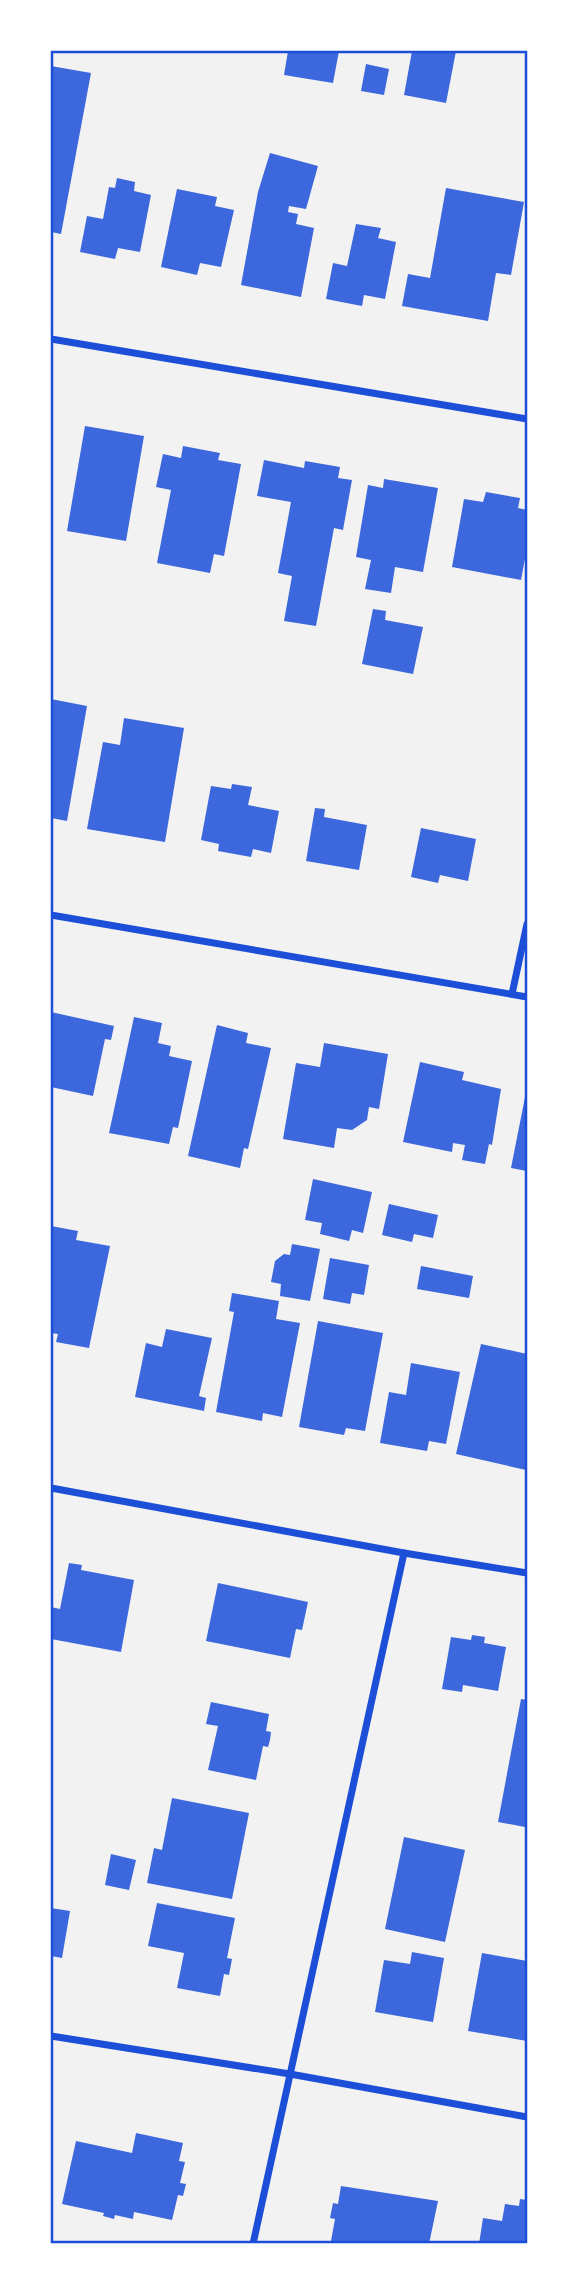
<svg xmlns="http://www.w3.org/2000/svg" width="578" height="2295" font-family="Figtree,sans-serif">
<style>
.building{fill:#3d67dc}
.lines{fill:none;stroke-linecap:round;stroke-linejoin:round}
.minor{stroke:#1d4ed8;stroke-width:7}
.neatline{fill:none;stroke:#1d4ed8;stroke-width:2.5}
</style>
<rect width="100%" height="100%" fill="#f2f2f2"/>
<!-- building -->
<g class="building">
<path d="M288,51H339L333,83L284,75Z"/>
<path d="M412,51H456L446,103L404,95Z"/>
<path d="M366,64L389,69L384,95L361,91Z"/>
<path d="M51,66L91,73L61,234L51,232Z"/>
<path d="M270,153L318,166L306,209L289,206L288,212L298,214L296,224L314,228L301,297L241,285L258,192Z"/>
<path d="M117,178L135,182L134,191L151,195L140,252L118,248L115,259L80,252L87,216L103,219L109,187L115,188Z"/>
<path d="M446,188L524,202L511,275L496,273L488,321L402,306L408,274L430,278Z"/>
<path d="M177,189L217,197L215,206L234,210L221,267L200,263L197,275L161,267Z"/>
<path d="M356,224L381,228L378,238L396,242L385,299L364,295L362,306L326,299L333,263L347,266Z"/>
<path d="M85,426L144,436L126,541L67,531Z"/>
<path d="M183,446L220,453L218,460L241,464L224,556L214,554L210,573L157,563L171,490L156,487L163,454L181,458Z"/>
<path d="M264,460L304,468L305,461L340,467L338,478L352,480L343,530L334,528L316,626L284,621L292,576L278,573L291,502L257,496Z"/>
<path d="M384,479L438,488L423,572L395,567L391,593L365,589L371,560L356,557L368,485L383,488Z"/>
<path d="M486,492L520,498L518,508L527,510V548L521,580L452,567L464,499L483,502Z"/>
<path d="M373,609L386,611L385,620L423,627L413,674L362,664Z"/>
<path d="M51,699L87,706L67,821L51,818Z"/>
<path d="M124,718L184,728L165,842L87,829L103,742L120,745Z"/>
<path d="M232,784L252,787L248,805L279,811L271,853L253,849L251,857L218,851L219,844L201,840L211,786L231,789Z"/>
<path d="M315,808L325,809L324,817L367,825L359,870L306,861Z"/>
<path d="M421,828L476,839L468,881L440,875L438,883L411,877Z"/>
<path d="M51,1012L114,1026L111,1040L105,1039L93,1096L51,1087Z"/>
<path d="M134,1017L162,1023L158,1043L171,1046L169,1056L192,1061L178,1128L173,1127L169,1144L109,1133Z"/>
<path d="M217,1025L248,1033L246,1043L271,1048L248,1149L244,1148L240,1168L188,1156Z"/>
<path d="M324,1043L388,1054L379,1109L369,1107L367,1120L352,1130L337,1128L334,1148L283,1139L296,1063L320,1067Z"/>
<path d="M420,1062L464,1072L462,1080L501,1089L492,1145L489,1144L485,1164L462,1160L465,1145L453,1143L452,1152L403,1142Z"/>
<path d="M526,1092L527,1093V1171L511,1168Z"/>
<path d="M313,1179L372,1192L363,1233L352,1230L349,1241L320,1234L322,1223L305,1220Z"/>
<path d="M389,1204L438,1215L433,1238L414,1234L412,1242L382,1235Z"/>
<path d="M51,1226L78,1231L76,1240L110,1246L89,1348L56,1342L58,1334L51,1333Z"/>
<path d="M292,1244L320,1249L310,1301L280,1296L281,1284L271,1282L275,1261L284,1254L290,1255Z"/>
<path d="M330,1258L369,1265L364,1295L352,1293L350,1304L323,1299Z"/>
<path d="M421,1266L473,1276L469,1298L417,1289Z"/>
<path d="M232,1293L279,1301L276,1319L300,1323L282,1417L263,1413L262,1421L216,1412L234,1312L229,1311Z"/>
<path d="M318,1321L383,1333L365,1431L346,1428L344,1435L299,1427Z"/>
<path d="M166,1329L212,1338L199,1396L206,1398L204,1411L135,1397L146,1343L162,1347Z"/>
<path d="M481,1344L527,1354L526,1470L456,1454Z"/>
<path d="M411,1363L460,1372L446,1444L429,1441L427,1451L380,1443L389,1392L406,1395Z"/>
<path d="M69,1563L82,1565L81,1570L134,1580L121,1652L51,1639V1607L60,1609Z"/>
<path d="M218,1583L308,1602L302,1630L296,1629L290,1658L206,1641Z"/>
<path d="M472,1635L485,1637L484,1643L506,1647L498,1691L463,1685L462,1692L442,1689L451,1637L471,1640Z"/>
<path d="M521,1699L527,1700L525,1827L498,1822Z"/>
<path d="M211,1702L269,1714L266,1731L271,1732L270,1740L268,1747L263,1746L256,1780L208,1770L218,1726L206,1724Z"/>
<path d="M172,1798L249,1813L232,1899L147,1883L154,1848L162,1850Z"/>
<path d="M404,1837L465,1850L445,1942L385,1929Z"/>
<path d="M111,1854L136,1860L129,1890L105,1885Z"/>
<path d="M157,1903L235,1918L227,1958L232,1959L229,1975L224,1974L220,1996L177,1988L184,1953L148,1946Z"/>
<path d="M51,1908L70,1911L62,1958L51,1956Z"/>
<path d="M412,1952L444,1958L433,2022L375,2012L384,1960L410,1964Z"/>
<path d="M482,1953L527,1961V2041L468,2031Z"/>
<path d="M136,2133L183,2143L179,2161L185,2162L180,2183L186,2184L183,2196L178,2195L172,2220L134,2212L133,2219L115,2215L114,2219L103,2216L104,2213L62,2204L76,2141L132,2153Z"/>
<path d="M341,2186L438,2201L429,2244H350L331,2241L335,2219L330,2218L333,2203L338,2204Z"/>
<path d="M520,2199L527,2200V2244H479L483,2218L502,2221L505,2204L519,2206Z"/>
</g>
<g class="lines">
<!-- minor -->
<g class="minor">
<path d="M51,339L527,419"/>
<path d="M51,915L527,997"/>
<path d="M512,994L527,924"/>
<path d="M51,1488L404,1553L527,1573"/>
<path d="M51,2036L290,2074L527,2117"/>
<path d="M253,2244L404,1553"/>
</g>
</g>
<!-- border -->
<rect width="578" height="2295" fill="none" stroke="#ffffff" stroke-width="105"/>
<rect x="52" y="52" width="474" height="2190" class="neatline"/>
</svg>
